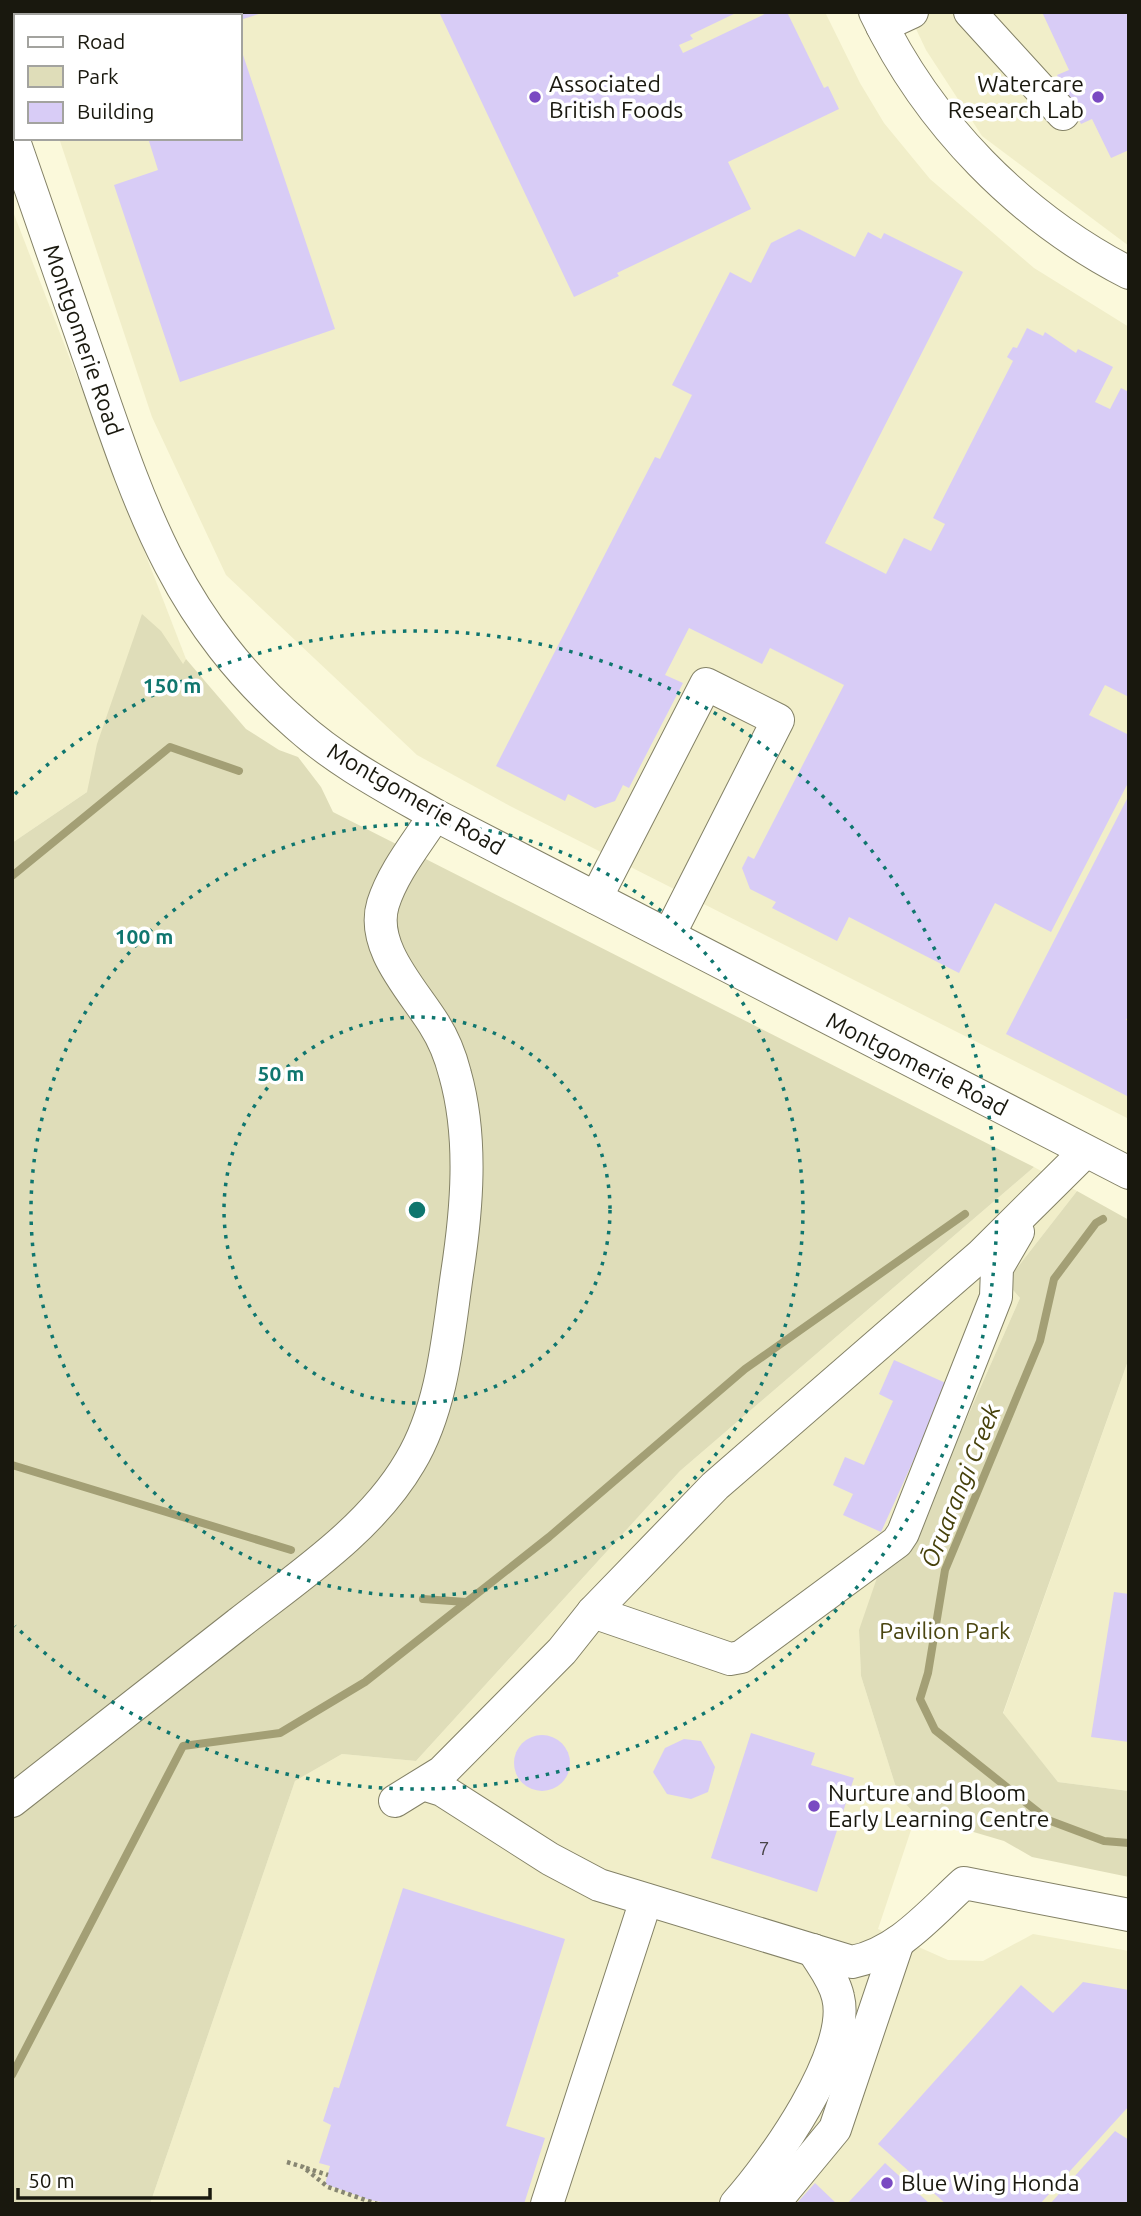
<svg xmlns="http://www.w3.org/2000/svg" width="1141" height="2216" font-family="Ubuntu,sans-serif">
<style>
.built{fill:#f1eec9}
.green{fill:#dfddb9}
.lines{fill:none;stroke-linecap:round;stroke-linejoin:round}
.stream{stroke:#a39f75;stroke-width:8}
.building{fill:#d8ccf6}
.minor-casing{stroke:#838166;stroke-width:34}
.path{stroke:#878672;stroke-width:4.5;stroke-dasharray:3.5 3.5;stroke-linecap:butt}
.minor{stroke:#fff;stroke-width:32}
.ring{fill:none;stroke:#0f766e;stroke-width:3.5;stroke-dasharray:3.5 7}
.poi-dot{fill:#7a4ac2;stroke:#fff;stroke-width:2.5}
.labels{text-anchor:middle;stroke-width:7;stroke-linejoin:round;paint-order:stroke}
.number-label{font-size:19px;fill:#494548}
.poi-label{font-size:23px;fill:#19180e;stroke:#fff;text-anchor:start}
.street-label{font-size:23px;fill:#19180e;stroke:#fff}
.park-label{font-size:23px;fill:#4a4510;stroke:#fff}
.water-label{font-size:24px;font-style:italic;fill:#46410b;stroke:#fff}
.centre{fill:#0f766e;stroke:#fff;stroke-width:3.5}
.ring-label{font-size:21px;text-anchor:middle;font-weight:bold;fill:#0f766e;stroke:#fff;stroke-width:7;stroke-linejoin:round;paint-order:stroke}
</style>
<rect width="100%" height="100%" fill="#fbf9db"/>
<!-- built -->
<g class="built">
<path d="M16,12H825L860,83L884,123L930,179L1034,268L1129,327V1119L510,806L417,755L226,575L152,417L59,138H240V16H18Z"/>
<path d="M908,12H1129V246L982,136L926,50Z"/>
<path d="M12,209L186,659L125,766L12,843Z"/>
<path d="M1034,1167L1077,1191L1006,1282L1020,1298L913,1540L859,1630L861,1676L899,1797L916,1815L878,1929L948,1960L983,1961L1033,1934L1129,1951V2204H150L295,1781L342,1754L416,1761L680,1471Z"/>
<path d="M1129,1358V1791L1058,1782L1003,1714Z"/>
</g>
<!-- green -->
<g class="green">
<path d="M142,614L161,631L183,664L186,659L246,729L279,750L298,757L321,787L333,812L1034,1167L680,1471L416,1761L342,1754L295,1781L150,2204H12V843L87,792L97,744Z"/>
<path d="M1077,1191L1129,1220V1358L1003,1713L1058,1782L1129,1791V1877L1032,1857L1004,1841L916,1815L899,1797L861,1676L859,1630L880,1569L913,1540L1020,1298L1006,1282Z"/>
</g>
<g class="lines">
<!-- stream -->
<g class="stream">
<path d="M12,876L170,747L239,771"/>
<path d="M1103,1219L1096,1223L1054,1279L1040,1341L945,1570L928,1673L920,1699L935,1730L1048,1820L1104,1841L1129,1843"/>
<path d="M12,1465L291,1550"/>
<path d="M423,1599L466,1602"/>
<path d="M12,2075L183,1746L280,1733L365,1682L549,1537L745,1369L965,1214"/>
</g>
</g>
<!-- building -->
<g class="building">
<path d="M173,12H262V13L240,20V16H174Z"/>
<path d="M439,12H738L690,35L693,39L679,45L683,53L769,12H787L824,88L828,86L839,109L728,162L751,209L617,273L619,276L574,297Z"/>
<path d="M1042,12H1129V150L1111,158L1092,119L1081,124L1057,75L1069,70Z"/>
<path d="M240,46L335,329L180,382L114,185L158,170L148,138H240Z"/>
<path d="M799,229L855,257L868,232L881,239L884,233L963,272L825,543L886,574L904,538L931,551L945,524L933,518L1013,361L1007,357L1013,347L1017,348L1027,328L1043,336L1045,332L1076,353L1078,349L1113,367L1095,402L1110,409L1121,388L1129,392V697L1105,685L1089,715L1129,735V781L1051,932L995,903L959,973L849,917L837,941L772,908L776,902L750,889L742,868L748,856L754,859L844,685L770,648L762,664L689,628L665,675L683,683L629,788L623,785L615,801L595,808L568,794L565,801L496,766L655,457L660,459L692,395L672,385L730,272L751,283L771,243Z"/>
<path d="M1129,795V1014L1126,1020L1129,1021V1097L1006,1034Z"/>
<path d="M894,1360L948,1384L881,1532L843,1515L853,1494L833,1485L845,1457L864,1465L893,1401L879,1394Z"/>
<path d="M1114,1592L1129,1594V1742L1091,1737Z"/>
<path d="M751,1733L815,1753L811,1765L854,1778L817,1892L711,1858Z"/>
<circle cx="542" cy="1763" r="28"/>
<path d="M684,1739L701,1741L715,1767L708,1792L691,1799L667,1794L653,1772L665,1748Z"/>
<path d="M403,1888L565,1939L506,2126L545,2138L524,2204H396L369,2200L325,2184L330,2166L319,2163L331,2125L323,2121L334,2087L339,2088Z"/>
<path d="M1083,1982L1129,1990V2106L1040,2204H946L878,2144L1021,1985L1053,2013Z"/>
<path d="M1115,2131L1129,2140V2204H1050Z"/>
<path d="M885,2163L930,2204H847Z"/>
<path d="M815,2183L837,2204H796Z"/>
</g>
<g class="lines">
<!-- minor casing -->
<g class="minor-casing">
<g id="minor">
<path d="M875,12C928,123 1020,217 1129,273"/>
<path d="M970,12L1063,114"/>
<path d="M882,26L912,12"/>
<path d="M12,135C39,212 65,289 92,366C142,512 177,620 297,725C338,762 388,788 435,815L1129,1173"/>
<path d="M596,898L706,684L778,720L669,935"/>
<path d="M593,1612L730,1659L741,1657L897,1542L903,1533L996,1297L997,1268L1018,1232"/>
<path d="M426,1785L442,1790L550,1859L599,1885L852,1962C898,1953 930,1914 964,1883L1129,1915"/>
<path d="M12,1801C88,1742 163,1683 238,1624C298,1577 371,1529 410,1462C443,1407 448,1336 457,1274C467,1209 473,1138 455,1074C451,1058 443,1038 434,1024C413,990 370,947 383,904C393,872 417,843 435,815"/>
<path d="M395,1801L442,1772L562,1651L593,1612L715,1486L981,1255L1085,1152"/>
<path d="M547,2204L646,1900"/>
<path d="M736,2204C772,2164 852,2052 838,1997C834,1979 822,1965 813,1950"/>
<path d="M773,2204L835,2129L898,1942"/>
</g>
</g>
<!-- path -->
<g class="path">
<path d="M287,2162L303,2167L328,2187L377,2204"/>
<path d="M306,2168L328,2175"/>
</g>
<!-- minor -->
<use href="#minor" class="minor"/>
</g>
<!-- distance rings -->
<g class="ring">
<circle cx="417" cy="1210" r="193"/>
<circle cx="417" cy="1210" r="386"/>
<path d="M15 794A579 579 0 1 1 15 1626"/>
</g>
<!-- markers -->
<g class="poi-dot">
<circle cx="535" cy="97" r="7"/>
<circle cx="1098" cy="97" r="7"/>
<circle cx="814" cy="1806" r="7"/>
<circle cx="887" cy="2183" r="7"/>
</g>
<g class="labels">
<!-- number labels -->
<g class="number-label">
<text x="764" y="1855">7</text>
</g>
<!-- poi labels -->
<g class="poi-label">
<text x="549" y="92">Associated<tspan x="549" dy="26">British Foods</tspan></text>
<text x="1084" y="92" text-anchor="end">Watercare<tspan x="1084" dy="26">Research Lab</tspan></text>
<text x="828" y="1801">Nurture and Bloom<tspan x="828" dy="26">Early Learning Centre</tspan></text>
<text x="901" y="2191">Blue Wing Honda</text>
</g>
<!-- street labels -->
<g class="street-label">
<text transform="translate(83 340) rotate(71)" y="8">Montgomerie Road</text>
<text transform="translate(416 799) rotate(30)" y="8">Montgomerie Road</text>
<text transform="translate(917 1064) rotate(27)" y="8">Montgomerie Road</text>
</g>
<!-- park labels -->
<g class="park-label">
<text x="945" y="1639">Pavilion Park</text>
</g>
<!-- water labels -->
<g class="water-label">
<text transform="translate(961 1486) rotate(-68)" y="8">Ōruarangi Creek</text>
</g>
</g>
<circle cx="417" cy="1210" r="10" class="centre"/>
<g class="ring-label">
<text x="172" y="693">150 m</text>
<text x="144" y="944">100 m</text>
<text x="281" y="1081">50 m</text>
</g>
<!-- border -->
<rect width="1141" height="2216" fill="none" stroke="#19180e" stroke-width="28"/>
<!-- legend -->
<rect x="14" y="14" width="228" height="126" fill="#ffffff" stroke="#a3a39f" stroke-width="2"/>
<rect x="28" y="37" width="35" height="10" fill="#ffffff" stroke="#a3a39f" stroke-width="2"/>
<text x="77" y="49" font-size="21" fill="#19180e">Road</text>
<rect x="28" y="66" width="35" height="21" fill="#dfddb9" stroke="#a3a39f" stroke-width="2"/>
<text x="77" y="84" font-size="21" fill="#19180e">Park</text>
<rect x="28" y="102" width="35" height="21" fill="#d8ccf6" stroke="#a3a39f" stroke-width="2"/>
<text x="77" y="119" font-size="21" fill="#19180e">Building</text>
<!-- scale -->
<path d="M18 2188v10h192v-10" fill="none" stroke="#19180e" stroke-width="3.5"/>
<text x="28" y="2188" font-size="21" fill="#19180e" stroke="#ffffff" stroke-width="5" paint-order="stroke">50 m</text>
</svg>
